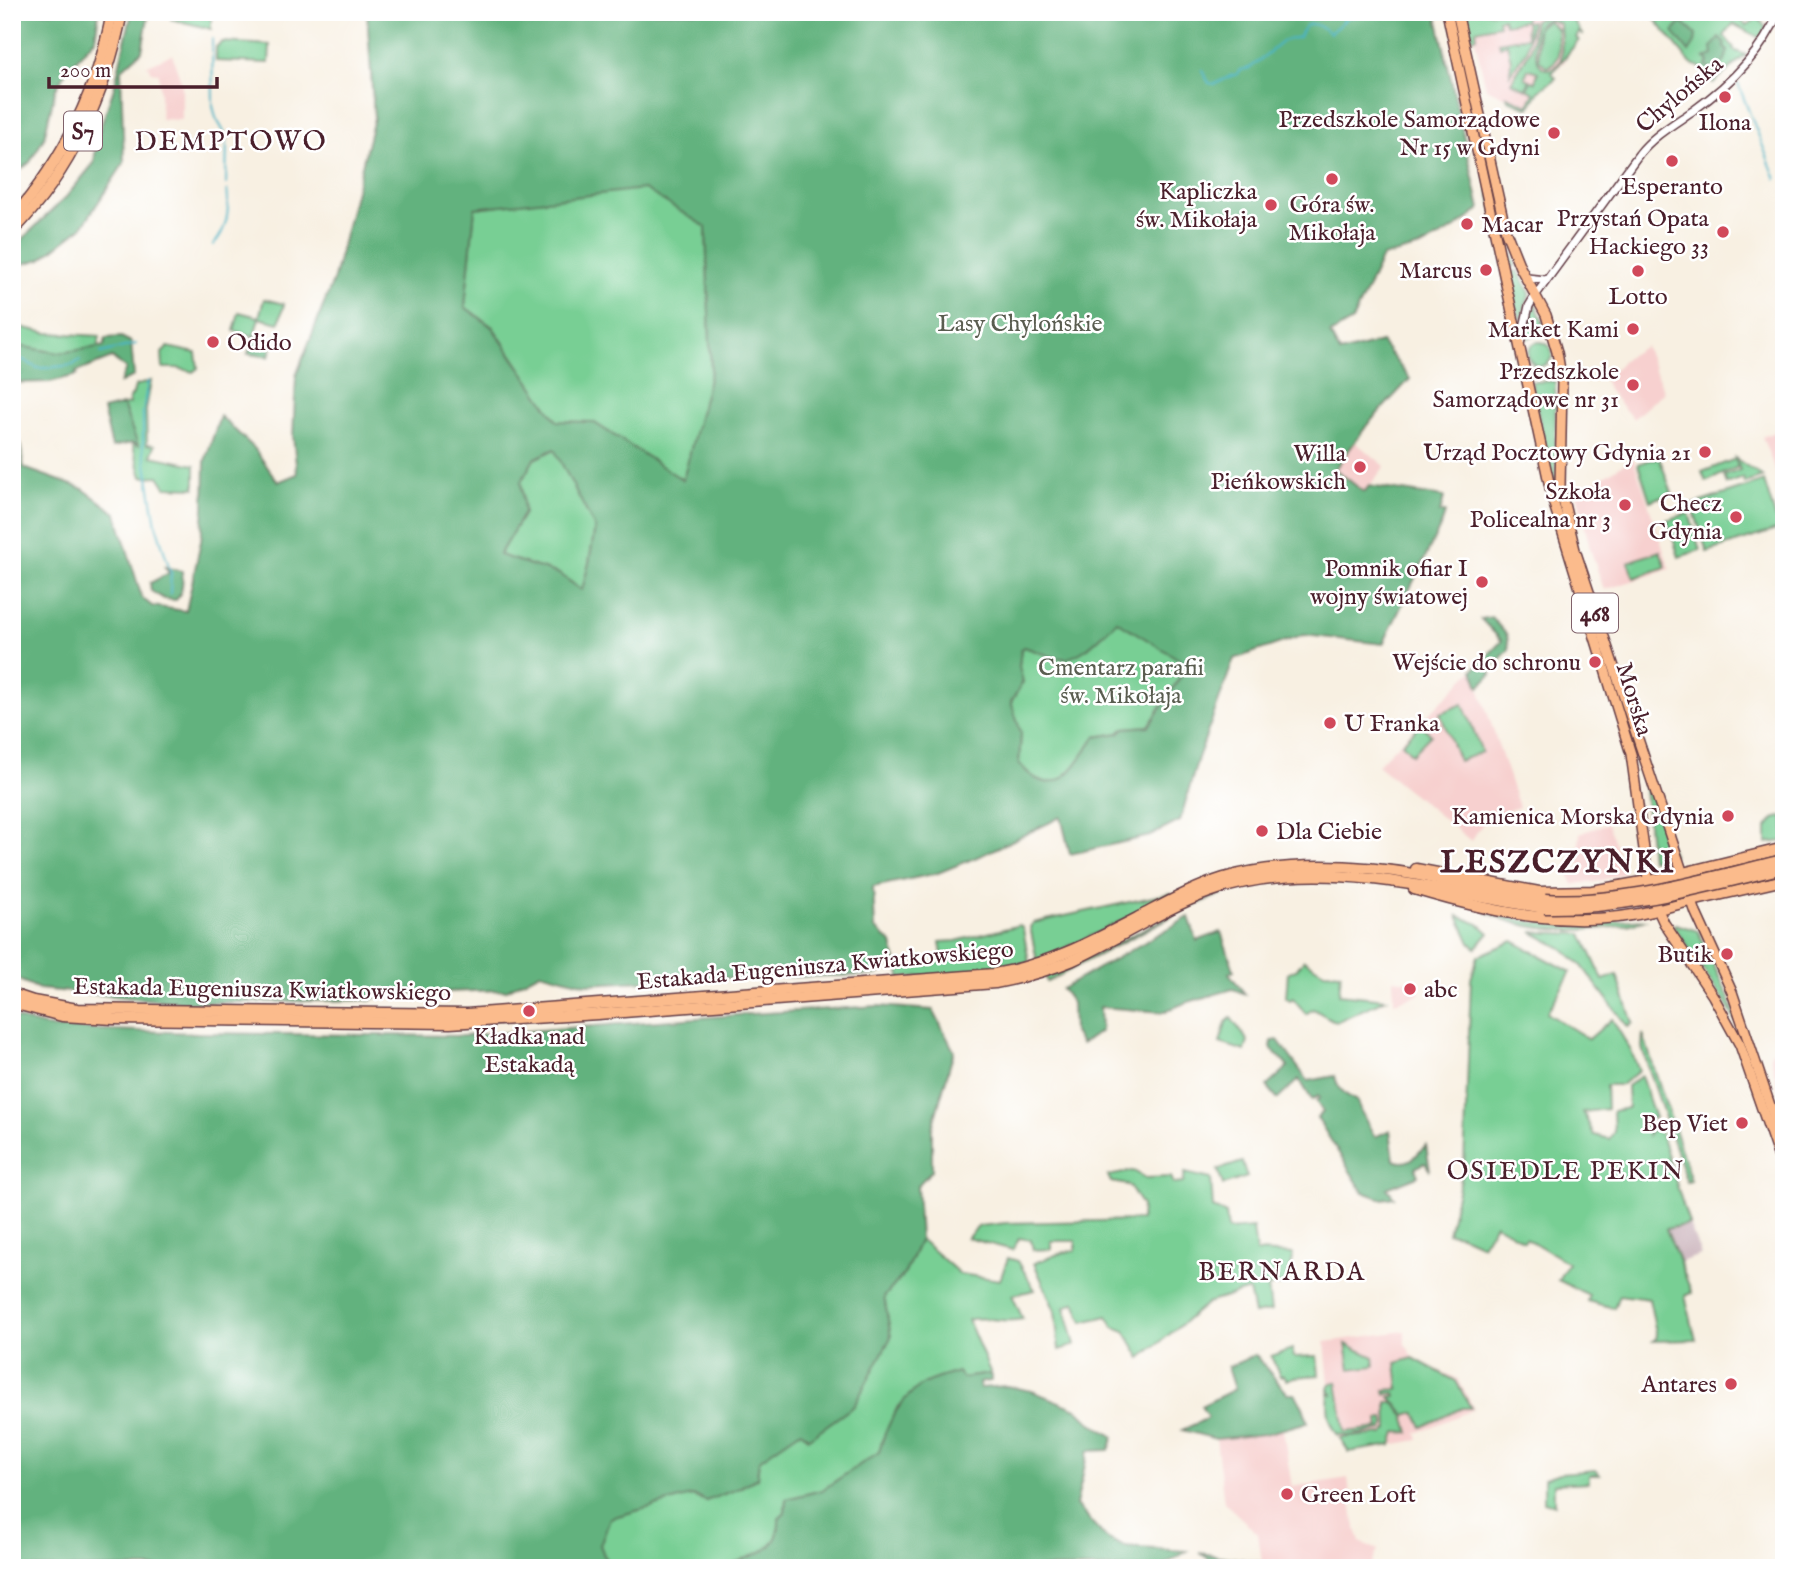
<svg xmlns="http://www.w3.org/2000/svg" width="1796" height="1580" font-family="'IM FELL English',serif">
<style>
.built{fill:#f7d0cf}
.industrial{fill:#d2bec5}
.green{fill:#78cf94;stroke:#617760;stroke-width:2;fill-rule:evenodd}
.forest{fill:#62b27e;stroke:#566854;stroke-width:2;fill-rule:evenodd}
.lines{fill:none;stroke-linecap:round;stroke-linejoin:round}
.stream{stroke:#49b4c7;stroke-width:2}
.minor-casing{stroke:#643e46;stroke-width:10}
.major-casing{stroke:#643e46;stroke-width:12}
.highway-casing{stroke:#643e46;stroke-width:13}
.minor{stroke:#fff;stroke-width:7}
.major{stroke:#fbbb8c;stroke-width:9}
.highway{stroke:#fbbb8c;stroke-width:10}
.highway-bridge-casing{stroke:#643e46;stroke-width:13;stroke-linecap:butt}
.highway-bridge{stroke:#fbbb8c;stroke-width:10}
.poi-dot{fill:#d1495b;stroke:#fff;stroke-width:2.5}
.labels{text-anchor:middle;stroke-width:5;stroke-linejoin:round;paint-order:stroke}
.shield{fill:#fff;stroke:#80626b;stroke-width:2}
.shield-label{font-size:23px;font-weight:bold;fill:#4a1f2b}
.street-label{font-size:24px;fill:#4a1f2b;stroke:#fff}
.poi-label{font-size:24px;fill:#4a1f2b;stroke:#fff;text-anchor:end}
.park-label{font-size:24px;fill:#5a5d50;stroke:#fff}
.neighbourhood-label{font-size:26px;letter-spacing:2px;fill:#4a1f2b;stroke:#fff}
.quarter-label{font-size:28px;letter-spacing:2px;fill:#4a1f2b;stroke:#fff}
.district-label{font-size:32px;font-weight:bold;letter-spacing:2px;fill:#4a1f2b;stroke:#fff}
</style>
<rect width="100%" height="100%" fill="#fff"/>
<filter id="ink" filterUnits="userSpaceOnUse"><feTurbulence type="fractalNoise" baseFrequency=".0143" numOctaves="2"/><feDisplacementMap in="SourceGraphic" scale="14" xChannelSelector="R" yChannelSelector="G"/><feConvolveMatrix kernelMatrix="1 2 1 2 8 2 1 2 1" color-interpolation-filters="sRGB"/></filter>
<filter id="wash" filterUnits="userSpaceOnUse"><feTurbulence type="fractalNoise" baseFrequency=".00686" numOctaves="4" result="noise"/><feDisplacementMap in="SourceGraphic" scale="28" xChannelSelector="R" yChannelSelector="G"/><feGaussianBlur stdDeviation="1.57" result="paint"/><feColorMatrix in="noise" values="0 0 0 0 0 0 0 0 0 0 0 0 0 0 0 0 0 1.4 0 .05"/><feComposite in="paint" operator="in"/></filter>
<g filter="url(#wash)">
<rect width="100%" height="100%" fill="#f8f0e2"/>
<!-- built -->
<g class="built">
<path d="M1469,12H1564L1574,37L1565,61L1551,74L1543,72L1527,106L1486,88Z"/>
<path d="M172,54L182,84V120L161,119L159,73L151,72L150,67L146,66Z"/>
<path d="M1645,346L1664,392L1633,419L1609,391L1604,379L1627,357Z"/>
<path d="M1784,429V475L1778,477L1762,437Z"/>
<path d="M1355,442L1385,466L1364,493L1335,469Z"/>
<path d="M1633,458L1670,569L1604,590L1590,548L1577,493Z"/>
<path d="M1473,670L1519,807L1487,817L1471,841L1377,765Z"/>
<path d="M1608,824L1625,873L1596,882L1573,884L1568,873L1582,868L1578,857L1580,833Z"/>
<path d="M1393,979L1411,981L1421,994L1394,1002Z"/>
<path d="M1784,1048V1098H1781L1770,1055L1774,1049Z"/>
<path d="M1405,1331V1344L1413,1356L1423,1363L1458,1379L1474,1409L1417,1433L1419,1440L1349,1452L1340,1438L1341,1435L1337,1434L1328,1417L1329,1384L1325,1342Z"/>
<path d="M1283,1430L1292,1487L1348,1478L1354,1523L1360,1542L1378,1550L1370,1568H1295L1262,1563L1258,1534L1224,1502L1216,1439L1265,1434Z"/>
</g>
<!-- industrial -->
<path class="industrial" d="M1689,1224L1701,1255L1680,1262L1666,1229Z"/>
<!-- green -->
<g class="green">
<path d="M173,12H211V29L171,19Z"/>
<path d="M1450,12H1454L1499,222L1516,266L1506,268Z"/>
<path d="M1467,12H1525V21L1505,24L1503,18L1498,19L1499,25L1476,30L1477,37L1472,38Z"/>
<path d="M1557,12H1568L1583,36L1579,32L1576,38L1579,40L1552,73L1556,78L1539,91L1529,108L1508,100L1507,96L1528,105L1534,93L1527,89L1531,81L1535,82L1538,72L1528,69L1525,78L1530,80L1526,89L1511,82L1531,49L1534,20ZM1548,19L1560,24C1560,35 1563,48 1561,58C1561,62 1559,64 1555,67C1532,80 1532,32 1540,22Z"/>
<path d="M1649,12H1735L1746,26L1756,19L1751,12H1754L1766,28L1760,38L1733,24L1724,36L1734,48L1733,50L1746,55L1713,83L1700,67L1691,64Z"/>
<path d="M1531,21L1527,50L1510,74L1511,61L1507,43L1500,46L1498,42L1527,37L1526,22Z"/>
<path d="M1548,21L1557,29C1558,45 1563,62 1547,67L1539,60L1537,30L1541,24Z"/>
<path d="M222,42L270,45L269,63L216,61V47Z"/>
<path d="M644,188L706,227L711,371L683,480L593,422H557L493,327L465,307L475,208Z"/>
<path d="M1518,271L1530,293L1520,321L1507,273Z"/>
<path d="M264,299L284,304L279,323L259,318L254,336L234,331L239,312L259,317Z"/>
<path d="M1534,300L1549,336L1536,334L1524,340Z"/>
<path d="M12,325L47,333L100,336L98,347L59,353L12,345Z"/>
<circle cx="1540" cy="354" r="12"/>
<path d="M168,347L196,353L198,368L193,372L177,368H163L162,353Z"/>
<path d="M151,381L146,410L147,444L155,445L151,456L195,465V488L166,487L159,476L142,477L132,443L137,445L123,405L130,404L129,399L133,394L135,386Z"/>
<path d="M1555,381L1556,487L1560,509H1559L1531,382Z"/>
<path d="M555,449L595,528L589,563L582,590L559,574L499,555L524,513L521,482L534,459Z"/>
<path d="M1659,457L1672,493L1650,501L1638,464Z"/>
<path d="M1735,458L1763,477L1745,483L1743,478L1727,484L1724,476L1740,470Z"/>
<path d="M1735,459L1738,467L1706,482L1702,472Z"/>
<path d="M1764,481L1779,529L1707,552L1692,505Z"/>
<path d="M1689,513L1700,550L1679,557L1667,520Z"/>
<path d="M1660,551L1666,567L1634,578L1628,562Z"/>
<path d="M1117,621L1188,664L1149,726L1124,728L1119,733L1095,737C1074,768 1054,806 1019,763L1021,733L1011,702L1023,682L1019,667L1021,649L1024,647L1055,657L1088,648Z"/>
<path d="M1463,704L1482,752L1459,761L1440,713Z"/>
<path d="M1421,724L1431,735L1412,754L1402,743Z"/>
<path d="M1636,747L1673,855L1651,860L1645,787Z"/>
<path d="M1784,816V841L1767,843V827L1774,819Z"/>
<path d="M1171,893L1172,895L1091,936L1037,961L1030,927L1033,923Z"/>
<path d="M1224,893L1184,910L1047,982L1045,975L1083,960L1196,902Z"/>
<path d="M1486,912C1519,920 1552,927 1586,925C1603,925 1632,917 1645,920C1636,924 1624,925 1614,927C1571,933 1526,931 1486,912Z"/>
<path d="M1458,916L1479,924L1489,933L1476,948L1470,943Z"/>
<path d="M1676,924L1698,931L1728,996L1742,1033L1726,1004L1673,925Z"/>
<path d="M1020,925L1023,929L1029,962L975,972L900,978L899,969L943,962L940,942L956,941Z"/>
<path d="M1532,932L1582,934L1603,980L1617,975L1633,1023L1628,1027L1582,966L1562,948Z"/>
<path d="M1513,941L1571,972L1547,1013L1589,1039L1612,1019L1631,1051L1639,1071L1621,1085H1606L1607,1109L1583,1112L1594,1135L1609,1139L1614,1132L1613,1111L1628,1108L1627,1086L1641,1076L1655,1118L1651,1119L1647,1127L1648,1135L1650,1131L1659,1128L1689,1224L1666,1229L1692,1293L1685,1295L1696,1340L1653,1341L1657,1337L1649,1299L1619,1295L1614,1308L1587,1301L1589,1295L1558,1280L1568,1263L1526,1238L1524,1241L1495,1224L1482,1245L1460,1235L1448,1233L1464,1166L1471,979L1478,956Z"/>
<path d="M1304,960L1324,972L1341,973L1339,994L1386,999L1336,1022L1313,1009L1306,1014L1293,998L1290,1000L1286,997L1288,972L1296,970Z"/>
<path d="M1231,1018L1248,1041L1245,1051L1220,1043L1226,1022Z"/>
<path d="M1643,1034L1691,1181L1687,1182L1682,1169L1642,1048Z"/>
<path d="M1242,1162L1247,1177L1223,1185L1218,1170Z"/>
<path d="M1134,1171L1145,1178L1171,1177L1174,1184L1183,1183L1185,1173L1211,1179L1213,1208L1226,1214L1228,1230L1253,1228L1256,1252L1293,1254L1286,1284L1268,1287L1271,1311L1254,1314L1249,1290L1207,1303L1141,1358L1125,1331L1114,1327L1107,1316L1083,1322L1075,1302L1065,1307L1075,1345L1059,1350L1055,1311L1034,1263L1061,1253L1076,1250V1241H1051V1249L1033,1250L1031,1240L1019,1238L1013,1250L967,1238L979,1226L1006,1223L1141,1220L1142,1205L1128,1185L1111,1182L1108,1176Z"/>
<path d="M920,1239L960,1274L1000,1280L1008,1258L1018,1261L1035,1290L1012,1295L1023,1319C1004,1324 985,1315 968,1320L991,1374L961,1378L898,1406L882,1440L879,1452L822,1490L786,1499L785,1512L779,1518C781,1553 758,1551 734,1564L732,1568H671C663,1565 622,1568 609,1568L600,1545L610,1518L691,1496L706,1501L737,1489L757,1478L759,1460L801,1430L808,1438L891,1337L884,1297L905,1273Z"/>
<path d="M1346,1344L1374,1357L1375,1366L1350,1369Z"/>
<path d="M1292,1349L1294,1357L1317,1356L1319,1375L1295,1377L1287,1380L1284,1375L1280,1376L1271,1356Z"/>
<path d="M1413,1358L1456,1381L1471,1408H1462L1422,1427L1415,1412L1406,1415L1390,1397L1396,1396L1395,1393L1386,1394L1385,1390L1399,1389L1396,1363Z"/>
<path d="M1337,1382L1345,1432L1379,1428L1378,1419L1384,1418L1385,1425L1382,1430L1348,1436L1337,1434C1328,1420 1327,1409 1329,1393L1334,1395L1329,1390L1330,1385Z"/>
<path d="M1387,1402H1393L1405,1416L1410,1433L1396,1432L1392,1445L1349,1452L1340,1438L1383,1434L1388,1429Z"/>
<path d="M1596,1470L1600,1475H1589V1482L1554,1484V1505L1544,1502V1478L1560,1473Z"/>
</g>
<!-- forest -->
<g class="forest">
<path d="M12,12H99L95,39L66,71L55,91L44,138L30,162L12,177Z"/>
<path d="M132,12H149L142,51L122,69L121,72L124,163L82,227L41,259L12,267V249L67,196L94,163L97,137L114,88Z"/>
<path d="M367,12H1436L1480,209L1457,227L1421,247L1382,257L1352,321L1330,334L1340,353L1381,342L1410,379L1368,424L1335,469L1364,492L1369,486L1444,497L1440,513H1445L1442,523L1383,644L1304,635L1234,659L1198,758L1180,821L1150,836L1070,854L1061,817L982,855L938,873L873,887L875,928L892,943L896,961L877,975L686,979L586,984L540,972L507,990L382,994L371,1000L186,1003L39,989L12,977V443L20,442L24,468L83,489L116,513L142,598L152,606L186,611L201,541L204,508L205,461L220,416L254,448L278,482L297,474L293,436L296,376L334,278L374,118ZM644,189L706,227L711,371L683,480L593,422L557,421L492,327L465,307L475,208ZM554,449L595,528L589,563L582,590L559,574L499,555L524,513L521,482L534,459ZM1117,621L1188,665L1149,726L1124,728L1119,733L1095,737C1074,767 1054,807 1019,763L1021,733L1011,702L1023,682L1019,667L1021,649L1024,647C1037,651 1055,660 1068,658C1086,654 1104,633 1117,621Z"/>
<path d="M1682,22L1696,35L1695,43L1689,52L1673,32Z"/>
<path d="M1719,38L1725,44L1724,47L1728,51L1725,60L1718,69L1710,70L1706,66L1709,61L1705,58L1713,55L1712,47Z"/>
<path d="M254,336L273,342L269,357L248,354Z"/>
<path d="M121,337L131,342L134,376L120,383L126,368L112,358L76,372L77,375L50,382L12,383V345L59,353L104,346L106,338Z"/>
<path d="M123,405L138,445L132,443L112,447L103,410Z"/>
<path d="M165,567L182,571C183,580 183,593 176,600L164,599L151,591L150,583L169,573Z"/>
<path d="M1491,617L1507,635L1509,650L1490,669L1491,675L1479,687L1473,670L1502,641L1481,619Z"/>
<path d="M1189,917L1197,941L1221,932L1234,970L1229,973L1245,994L1233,989L1185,1003L1163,1012L1100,1007L1101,1031L1081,1044L1073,1031L1072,1003L1062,989Z"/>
<path d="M878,1006L933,1010L954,1051L932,1128V1170L917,1186L920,1239L905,1273L884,1297L891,1337L854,1406L809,1438L801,1431L759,1460L757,1478L737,1489L706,1501L699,1497L691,1496L610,1518L600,1545L609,1568H12V1017L52,1028L197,1033L462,1036L750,1014Z"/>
<path d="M1278,1040L1308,1081L1335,1076C1337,1088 1346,1096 1357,1101C1360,1112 1369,1126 1375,1137L1390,1130L1394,1160C1408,1167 1417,1155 1426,1145L1430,1171L1425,1163L1415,1168L1418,1176L1387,1188L1394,1197L1382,1199L1363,1192L1317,1118L1323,1112L1316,1101L1320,1098L1318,1096L1312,1100L1299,1079L1278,1099L1267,1086L1288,1067L1271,1048L1272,1041Z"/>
<path d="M1255,1355L1288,1394H1295L1303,1407L1308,1422L1265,1434L1216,1439L1182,1430L1208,1418L1201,1406L1235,1389L1228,1367Z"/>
<path d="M958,1372L962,1378L991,1374V1381L979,1383L980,1388L1007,1386L1032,1391L1077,1409L1090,1422L1114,1437L1109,1450L1088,1451L1076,1505L1106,1538L1125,1547L1187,1551L1160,1568H732L734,1564C758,1551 781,1553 779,1518L785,1512L786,1499L822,1490L879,1452C886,1426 898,1401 920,1386C931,1379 946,1376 958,1372Z"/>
<path d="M1200,1553L1295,1568H1222Z"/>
</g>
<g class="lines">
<!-- stream -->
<g class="stream">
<path d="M212,39L213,106L216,118L227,137L226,184"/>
<path d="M1202,70L1209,83L1215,84L1233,75H1236L1241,70L1250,68L1283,41L1299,37C1306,17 1318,24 1330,33L1347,18L1371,12"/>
<path d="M1738,84L1776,179"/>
<path d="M213,245C227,231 230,209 227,190"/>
<path d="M101,353L136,344"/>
<path d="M12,360H24L37,368H45L73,365L80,360"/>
<path d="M148,381L143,412V446L156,525L171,573L170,594"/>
</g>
</g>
</g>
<g filter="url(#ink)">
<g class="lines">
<!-- minor casing -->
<g class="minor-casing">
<g id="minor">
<path d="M1527,278L1546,280"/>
<path d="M1520,344L1529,306L1535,296L1639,154C1654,135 1674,124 1694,110C1729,85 1762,52 1779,12"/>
</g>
</g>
<!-- major casing -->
<g class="major-casing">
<g id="major">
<path d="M1447,12L1553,501L1631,754L1650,893L1664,923L1713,996L1740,1045L1784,1172"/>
<path d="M1457,12L1506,232L1520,267L1546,315L1557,352L1562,382L1560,487L1575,550L1696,913L1732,992L1784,1147"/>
<path d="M1648,881L1683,873"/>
<path d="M1657,910L1692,901"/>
</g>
</g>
<!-- highway casing -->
<g class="highway-casing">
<g id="highway">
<path d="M12,219C64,159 98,90 112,12"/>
<path d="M12,232C71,172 106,94 122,12"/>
<path d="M1416,869L1539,892L1592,891L1648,881"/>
<path d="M1683,873L1784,848"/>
<path d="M1414,889C1494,913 1574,931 1657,910"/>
<path d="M1692,901L1784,880"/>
<path d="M12,994L33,1001L77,1009L467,1014L994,974C1048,965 1093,941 1141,916C1168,902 1195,887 1224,878C1285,861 1357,864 1419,875C1462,884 1502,895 1545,899"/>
<path d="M12,1003L62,1016L113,1019L450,1023L598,1014L995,983C1021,978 1047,971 1071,961C1118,940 1161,909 1209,892C1319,854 1434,891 1544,908"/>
</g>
</g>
<!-- minor -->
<use href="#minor" class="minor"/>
<!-- major -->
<use href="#major" class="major"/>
<!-- highway -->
<use href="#highway" class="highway"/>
<!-- highway-bridge casing -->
<g class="highway-bridge-casing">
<g id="highway-bridge">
<path d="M1545,899C1626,904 1705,878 1784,860"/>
<path d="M1544,908C1626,910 1704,887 1784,868"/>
</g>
</g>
<!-- highway-bridge -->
<use href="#highway-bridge" class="highway-bridge"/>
</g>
</g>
<!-- markers -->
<g class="poi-dot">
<circle cx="1725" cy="97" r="7"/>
<circle cx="1554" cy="133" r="7"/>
<circle cx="1672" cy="161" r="7"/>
<circle cx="1332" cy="179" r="7"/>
<circle cx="1271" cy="205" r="7"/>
<circle cx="1467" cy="224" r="7"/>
<circle cx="1723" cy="232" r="7"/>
<circle cx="1486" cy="270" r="7"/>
<circle cx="1638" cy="271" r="7"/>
<circle cx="1633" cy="329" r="7"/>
<circle cx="213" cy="342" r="7"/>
<circle cx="1633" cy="385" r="7"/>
<circle cx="1705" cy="452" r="7"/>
<circle cx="1360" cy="467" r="7"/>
<circle cx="1625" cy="505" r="7"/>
<circle cx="1736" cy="517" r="7"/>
<circle cx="1482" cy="582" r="7"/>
<circle cx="1595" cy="662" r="7"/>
<circle cx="1330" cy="723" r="7"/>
<circle cx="1728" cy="816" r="7"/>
<circle cx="1262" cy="831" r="7"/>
<circle cx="1727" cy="954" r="7"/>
<circle cx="1410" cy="989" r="7"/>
<circle cx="529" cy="1011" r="7"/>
<circle cx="1742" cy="1123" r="7"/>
<circle cx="1731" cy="1384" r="7"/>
<circle cx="1287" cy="1494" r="7"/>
</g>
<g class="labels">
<!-- shield labels -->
<g class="shield">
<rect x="64" y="111.5" width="38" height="39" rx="5"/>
<rect x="1572" y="593.5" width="46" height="39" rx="5"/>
</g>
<g class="shield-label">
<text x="83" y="139">S7</text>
<text x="1595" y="621">468</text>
</g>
<!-- street labels -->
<g class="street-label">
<text transform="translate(1679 94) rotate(-40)" y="8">Chylońska</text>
<text transform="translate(1635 699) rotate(73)" y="8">Morska</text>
<text transform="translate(825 965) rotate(-5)" y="8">Estakada Eugeniusza Kwiatkowskiego</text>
<text transform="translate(262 989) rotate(1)" y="8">Estakada Eugeniusza Kwiatkowskiego</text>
</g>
<!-- poi labels -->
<g class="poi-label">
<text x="1540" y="127">Przedszkole Samorządowe<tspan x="1540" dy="28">Nr 15 w Gdyni</tspan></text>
<text x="1725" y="130" text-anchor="middle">Ilona</text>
<text x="1672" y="194" text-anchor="middle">Esperanto</text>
<text x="1257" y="199">Kapliczka<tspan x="1257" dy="28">św. Mikołaja</tspan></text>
<text x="1332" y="212" text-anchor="middle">Góra św.<tspan x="1332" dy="28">Mikołaja</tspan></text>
<text x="1709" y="226">Przystań Opata<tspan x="1709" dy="28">Hackiego 33</tspan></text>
<text x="1481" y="232" text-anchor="start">Macar</text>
<text x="1472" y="278">Marcus</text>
<text x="1638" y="304" text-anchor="middle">Lotto</text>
<text x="1619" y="337">Market Kami</text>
<text x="227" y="350" text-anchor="start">Odido</text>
<text x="1619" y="379">Przedszkole<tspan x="1619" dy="28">Samorządowe nr 31</tspan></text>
<text x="1691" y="460">Urząd Pocztowy Gdynia 21</text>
<text x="1346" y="461">Willa<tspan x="1346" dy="28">Pieńkowskich</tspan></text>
<text x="1611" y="499">Szkoła<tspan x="1611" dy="28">Policealna nr 3</tspan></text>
<text x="1722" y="511">Checz<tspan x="1722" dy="28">Gdynia</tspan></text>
<text x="1468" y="576">Pomnik ofiar I<tspan x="1468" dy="28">wojny światowej</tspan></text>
<text x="1581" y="670">Wejście do schronu</text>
<text x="1344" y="731" text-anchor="start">U Franka</text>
<text x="1714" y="824">Kamienica Morska Gdynia</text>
<text x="1276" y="839" text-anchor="start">Dla Ciebie</text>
<text x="1713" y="962">Butik</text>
<text x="1424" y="997" text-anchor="start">abc</text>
<text x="529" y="1044" text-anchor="middle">Kładka nad<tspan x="529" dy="28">Estakadą</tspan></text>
<text x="1728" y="1131">Bep Viet</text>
<text x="1717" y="1392">Antares</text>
<text x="1301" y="1502" text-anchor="start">Green Loft</text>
</g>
<!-- park labels -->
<g class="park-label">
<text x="1020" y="331">Lasy Chylońskie</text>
<text x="1121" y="675">Cmentarz parafii<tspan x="1121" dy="28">św. Mikołaja</tspan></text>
</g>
<!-- neighbourhood labels -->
<g class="neighbourhood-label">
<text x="1566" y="1179">OSIEDLE PEKIN</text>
<text x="1282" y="1280">BERNARDA</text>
</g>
<!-- quarter labels -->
<g class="quarter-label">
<text x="231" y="150">DEMPTOWO</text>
</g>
<!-- district labels -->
<g class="district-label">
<text x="1558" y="872">LESZCZYNKI</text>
</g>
</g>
<!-- margin -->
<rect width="1796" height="1580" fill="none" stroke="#fff" stroke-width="42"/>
<!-- scale -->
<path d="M49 77v10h168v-10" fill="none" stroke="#4a1f2b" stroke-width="3.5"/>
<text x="60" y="77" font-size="21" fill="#4a1f2b" stroke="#ffffff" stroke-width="5" paint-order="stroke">200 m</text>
</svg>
